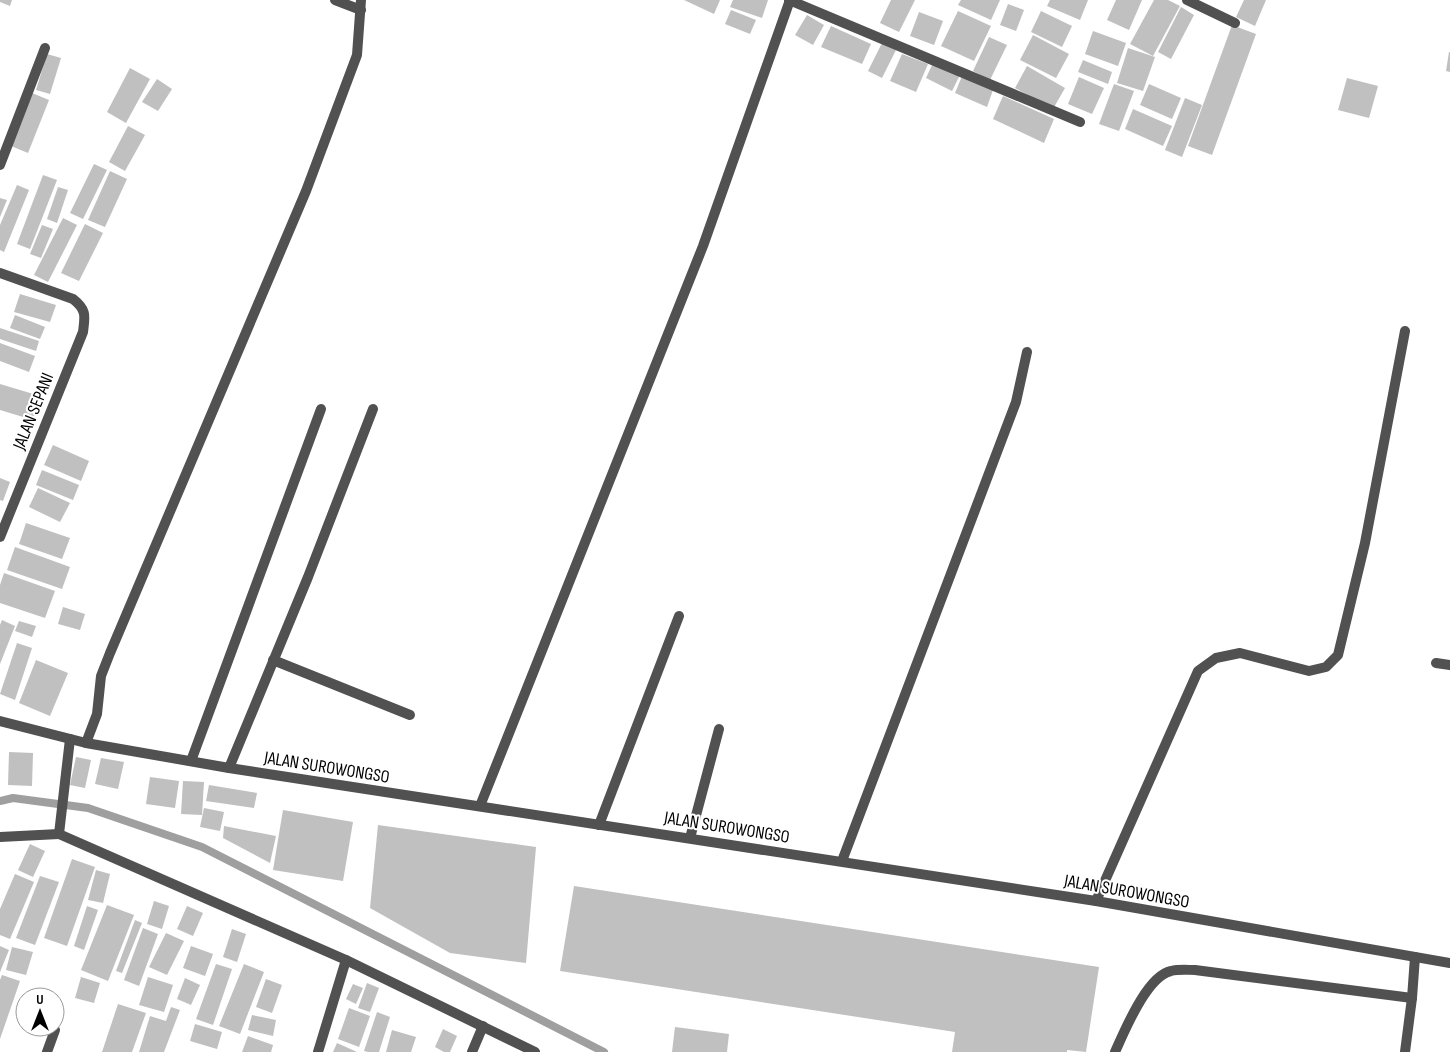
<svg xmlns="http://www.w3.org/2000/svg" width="1450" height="1052" font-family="'Sofia Sans Condensed',sans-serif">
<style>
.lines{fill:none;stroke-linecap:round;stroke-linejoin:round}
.stream{stroke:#9f9f9f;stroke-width:8}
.building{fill:#c0c0c0}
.service{stroke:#515151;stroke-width:10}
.minor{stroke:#515151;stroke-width:10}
.tertiary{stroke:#515151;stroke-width:10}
.labels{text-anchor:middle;stroke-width:4;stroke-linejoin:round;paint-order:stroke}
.street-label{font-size:18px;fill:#000;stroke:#fff}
</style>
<rect width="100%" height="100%" fill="#fff"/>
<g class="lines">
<!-- stream -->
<path class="stream" d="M0,801L13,798L88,808L202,847L604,1052"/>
</g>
<!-- building -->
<g class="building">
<path d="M0,0H12L10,6L0,2Z"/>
<path d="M684,0H720L714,14Z"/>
<path d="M733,0H768L762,18L730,7Z"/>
<path d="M891,0H915L899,32L880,23Z"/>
<path d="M961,0H1000L991,20L958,5Z"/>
<path d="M1050,0H1088L1080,20L1047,6Z"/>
<path d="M1116,0H1142L1129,30L1107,20Z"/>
<path d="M1154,0H1168L1180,6L1153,56L1130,44Z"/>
<path d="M1244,0H1266L1255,26L1236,17Z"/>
<path d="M1008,4L1024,10L1016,31L1000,25Z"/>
<path d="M1181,7L1194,15L1171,59L1158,52Z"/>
<path d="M731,10L756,20L750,34L725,24Z"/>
<path d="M958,11L991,26L974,61L941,46Z"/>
<path d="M1041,11L1072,26L1062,47L1031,32Z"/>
<path d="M919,12L943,21L934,45L910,36Z"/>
<path d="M807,15L824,25L813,45L795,35Z"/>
<path d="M1232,25L1256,34L1212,155L1188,146Z"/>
<path d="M831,26L871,44L862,64L821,47Z"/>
<path d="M1093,31L1126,43L1118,66L1085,54Z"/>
<path d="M1033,35L1069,54L1056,78L1020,60Z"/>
<path d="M989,37L1007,45L990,80L973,71Z"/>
<path d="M882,43L896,50L882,78L868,71Z"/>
<path d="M1128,48L1155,57L1143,91L1117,83Z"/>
<path d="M1449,52H1450V72L1446,71Z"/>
<path d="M47,54L61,58L50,94L36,90Z"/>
<path d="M902,54L928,64L916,92L890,81Z"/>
<path d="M1083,60L1112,72L1108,84L1078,72Z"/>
<path d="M933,63L960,75L952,91L926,78Z"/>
<path d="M1027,66L1065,88L1053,109L1015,88Z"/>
<path d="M130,68L150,79L126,123L107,112Z"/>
<path d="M962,76L993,90L987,107L955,93Z"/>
<path d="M1079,77L1104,88L1092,114L1068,104Z"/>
<path d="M1347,78L1378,86L1369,118L1338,110Z"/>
<path d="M157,79L172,89L158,111L142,102Z"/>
<path d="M1114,84L1134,91L1119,131L1099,124Z"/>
<path d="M1149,84L1181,98L1172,119L1140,105Z"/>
<path d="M32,93L49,100L28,153L11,146Z"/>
<path d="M1003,96L1054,119L1044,143L993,119Z"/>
<path d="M1185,98L1202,105L1182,157L1165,150Z"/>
<path d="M1133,109L1172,126L1163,146L1125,129Z"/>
<path d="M128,126L145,135L125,171L109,162Z"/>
<path d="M94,164L107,170L83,219L70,213Z"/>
<path d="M110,171L127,179L105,227L88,220Z"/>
<path d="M43,175L57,180L30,249L17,244Z"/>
<path d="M17,185L29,190L4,252L0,250V225Z"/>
<path d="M58,187L68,190L57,223L47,219Z"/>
<path d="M0,198L7,200L0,217Z"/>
<path d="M63,218L77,225L48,282L34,275Z"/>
<path d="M85,224L103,233L79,281L61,273Z"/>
<path d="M42,225L53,229L41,258L30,254Z"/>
<path d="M20,294L56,305L50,322L14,312Z"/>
<path d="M15,315L45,327L40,339L10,328Z"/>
<path d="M0,328L39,341L36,351L0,339Z"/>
<path d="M0,343L35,356L29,372L0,361Z"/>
<path d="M0,384L40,396L33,420L0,410Z"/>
<path d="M53,445L89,461L81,481L44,465Z"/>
<path d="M42,470L79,485L73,500L36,485Z"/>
<path d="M0,478L10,482L3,501L0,500Z"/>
<path d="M38,488L70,503L60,522L29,507Z"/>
<path d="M26,523L70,538L62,559L19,544Z"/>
<path d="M15,547L70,567L62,589L7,570Z"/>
<path d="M4,573L55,591L45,618L0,603V585Z"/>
<path d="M63,607L85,614L80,630L58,624Z"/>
<path d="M2,620L15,626L0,664V625Z"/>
<path d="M19,621L36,626L32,637L15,631Z"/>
<path d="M17,643L32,648L15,700L0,694Z"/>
<path d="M36,660L68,673L50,716L19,703Z"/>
<path d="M9,752L33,753L32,786L8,785Z"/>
<path d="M76,757L91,760L85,788L70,785Z"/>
<path d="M101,758L124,762L118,789L95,784Z"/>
<path d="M150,777L179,781L175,808L146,804Z"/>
<path d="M183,781L204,782L202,815L181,814Z"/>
<path d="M209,785L257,793L254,808L206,801Z"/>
<path d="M204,808L224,812L220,831L200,827Z"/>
<path d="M283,810L353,822L343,881L273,870Z"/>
<path d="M378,825L536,847L526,963L450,953L370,908Z"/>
<path d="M224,826L276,836L270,863L223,838Z"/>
<path d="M30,844L45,851L33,877L18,870Z"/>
<path d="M72,859L95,867L67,946L44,938Z"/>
<path d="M96,870L110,874L103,903L88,900Z"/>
<path d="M15,874L34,882L10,939L0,935V909Z"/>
<path d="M40,876L59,882L35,945L16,938Z"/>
<path d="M574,886L1099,967L1086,1052L1067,1050V1052H952L955,1032L560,971Z"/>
<path d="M154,901L169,906L162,929L147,924Z"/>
<path d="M107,905L134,915L108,981L81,970Z"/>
<path d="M87,906L98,910L84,950L74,946Z"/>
<path d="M187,906L203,913L193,936L177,929Z"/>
<path d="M135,920L142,923L122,973L116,971Z"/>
<path d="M143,928L158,934L139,986L124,980Z"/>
<path d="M232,929L246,934L237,962L223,957Z"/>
<path d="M166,933L184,941L167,975L149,967Z"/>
<path d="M0,946L9,950L0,972Z"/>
<path d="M191,946L213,954L205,976L183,968Z"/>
<path d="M12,947L33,952L26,975L6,970Z"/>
<path d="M216,964L232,969L213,1025L196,1019Z"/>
<path d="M244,964L264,972L240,1034L219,1026Z"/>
<path d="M2,975L20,981L0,1039V980Z"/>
<path d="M81,977L100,983L94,1003L75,998Z"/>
<path d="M148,977L173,985L164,1012L139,1005Z"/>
<path d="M185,978L200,985L191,1005L177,999Z"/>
<path d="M266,979L282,985L272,1013L256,1007Z"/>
<path d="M367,983L379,988L370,1012L358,1008Z"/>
<path d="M353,984L363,988L356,1004L346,999Z"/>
<path d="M118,1004L146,1013L132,1052H102Z"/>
<path d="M171,1007L180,1010L164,1052H139L150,1016L166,1021Z"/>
<path d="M349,1008L370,1016L359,1047L338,1039Z"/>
<path d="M377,1012L390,1017L379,1052H368L364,1051Z"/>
<path d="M252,1015L276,1020L273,1036L248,1030Z"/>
<path d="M195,1024L222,1032L217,1049L190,1041Z"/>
<path d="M675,1027L729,1034L727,1052H672Z"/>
<path d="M443,1029L457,1036L450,1052H444L435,1047Z"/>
<path d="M392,1030L416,1037L411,1052H386Z"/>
<path d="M248,1036L273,1045L271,1052H242Z"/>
<path d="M337,1043L357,1052H333Z"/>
</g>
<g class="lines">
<!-- service -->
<g class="service">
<path d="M335,0L361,10"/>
<path d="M273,660L410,715"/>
<path d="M1436,663L1450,665"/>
<path d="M86,743L97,714L101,676L110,653L306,191L357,55L361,0"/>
<path d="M191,761L321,409"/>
<path d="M229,768L308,577L373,409"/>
<path d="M480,806L703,246L790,0"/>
<path d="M599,825L679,616"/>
<path d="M690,838L719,729"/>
<path d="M842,861L1016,402L1027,352"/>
<path d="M1096,901L1198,671L1216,658L1240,653L1309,671L1326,667L1338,655L1365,543L1405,331"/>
<path d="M1115,1052C1125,1030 1147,976 1171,971C1179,969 1187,970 1195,970L1412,998"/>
<path d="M1405,1052L1412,998L1415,957"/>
</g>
<!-- minor -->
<g class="minor">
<path d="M789,0L1080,122"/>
<path d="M1187,0L1235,23"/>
<path d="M0,165L45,48"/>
<path d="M0,273L73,299C87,310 85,316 83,332L0,537"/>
<path d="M70,739L59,834L346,960L535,1052"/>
<path d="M0,837L59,834"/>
<path d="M47,1052L55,1030"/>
<path d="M318,1052L346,960"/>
<path d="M472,1052L483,1026"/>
</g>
<!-- tertiary -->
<path class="tertiary" d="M0,721L86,743L229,768L1096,901L1450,963"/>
</g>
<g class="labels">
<!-- street labels -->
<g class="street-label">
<text transform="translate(33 411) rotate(-68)" y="6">JALAN SEPANI</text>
<text transform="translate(327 767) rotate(9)" y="6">JALAN SUROWONGSO</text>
<text transform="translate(727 827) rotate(9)" y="6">JALAN SUROWONGSO</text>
<text transform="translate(1127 891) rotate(10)" y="6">JALAN SUROWONGSO</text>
</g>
</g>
<!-- north arrow -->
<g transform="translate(40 1012)"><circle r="24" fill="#ffffff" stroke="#999999"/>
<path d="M0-4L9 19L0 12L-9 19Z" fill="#000000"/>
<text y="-8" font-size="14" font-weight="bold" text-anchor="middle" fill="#000000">U</text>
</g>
</svg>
